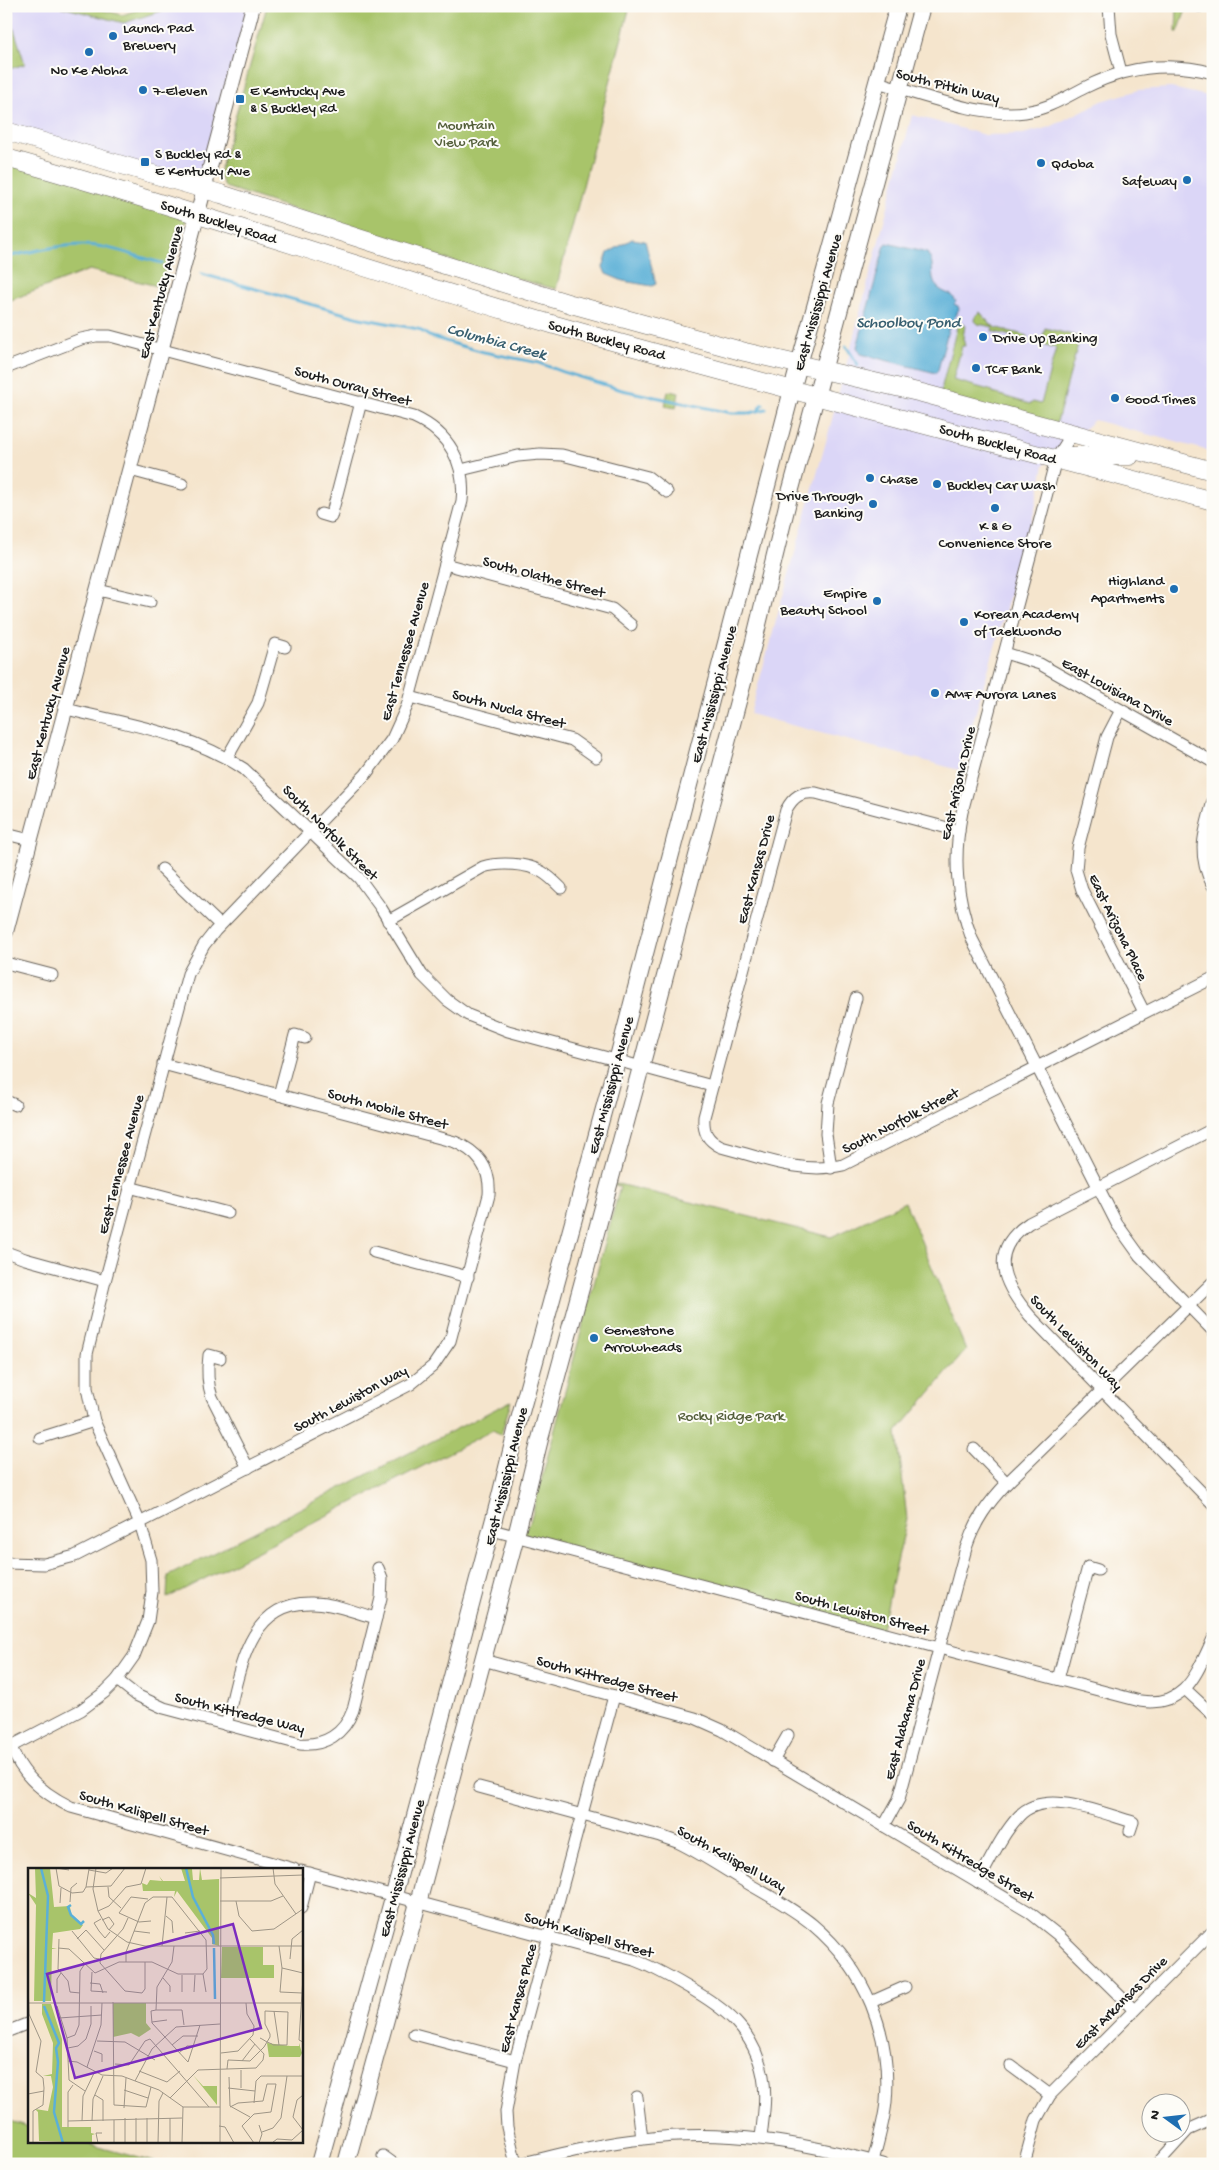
<svg xmlns="http://www.w3.org/2000/svg" width="1219" height="2170" font-family="'Gochi Hand',sans-serif">
<style>
.built{fill:#dbd6f7}
.green{fill:#a8c46a;stroke:#627043}
.water{fill:#5bb0d7;stroke:#3c667a}
.lines{fill:none;stroke-linecap:round;stroke-linejoin:round}
.stream{stroke:#5bb0d7;stroke-width:3}
.minor-casing{stroke:#68625a;stroke-width:13}
.tertiary-casing{stroke:#68625a;stroke-width:16}
.secondary-casing{stroke:#68625a;stroke-width:18}
.primary-casing{stroke:#68625a;stroke-width:19}
.minor{stroke:#fff;stroke-width:11}
.tertiary{stroke:#fff;stroke-width:14}
.secondary{stroke:#fff;stroke-width:16}
.primary{stroke:#fff;stroke-width:18}
.poi-dot{fill:#1f6fb2;stroke:#fdfcf7;stroke-width:2}
.labels{text-anchor:middle;stroke-width:4;stroke-linejoin:round;paint-order:stroke}
.poi-label{font-size:15px;fill:#1c1c1c;stroke:#fdfcf7;text-anchor:start}
.street-label{font-size:15px;fill:#1c1c1c;stroke:#fdfcf7}
.park-label{font-size:15px;fill:#545f3b;stroke:#fdfcf7}
.water-label{font-size:16px;font-style:italic;fill:#385f70;stroke:#fdfcf7}
.inset-river{fill:none;stroke:#5bb0d7;stroke-width:2.5}
.inset-road{fill:none;stroke:#9e9586;stroke-width:1}
.view{fill:#7b2cbf;fill-opacity:0.15;stroke:#7b2cbf;stroke-width:2.5}
.inset-edge{fill:none;stroke:#1c1c1c;stroke-width:2.5}
</style>
<rect width="100%" height="100%" fill="#fdfcf7"/>
<filter id="ink" filterUnits="userSpaceOnUse"><feTurbulence type="fractalNoise" baseFrequency=".02" numOctaves="2"/><feDisplacementMap in="SourceGraphic" scale="10" xChannelSelector="R" yChannelSelector="G"/><feConvolveMatrix kernelMatrix="1 2 1 2 8 2 1 2 1" color-interpolation-filters="sRGB"/></filter>
<filter id="wash" filterUnits="userSpaceOnUse"><feTurbulence type="fractalNoise" baseFrequency=".0096" numOctaves="4" result="noise"/><feDisplacementMap in="SourceGraphic" scale="20" xChannelSelector="R" yChannelSelector="G"/><feGaussianBlur stdDeviation="1.12" result="paint"/><feColorMatrix in="noise" values="0 0 0 0 0 0 0 0 0 0 0 0 0 0 0 0 0 1.4 0 .05"/><feComposite in="paint" operator="in"/></filter>
<g filter="url(#wash)">
<rect width="100%" height="100%" fill="#f5e5cd"/>
<!-- built -->
<g class="built">
<path d="M6,6H88L122,15L149,6H253L204,189L6,132Z"/>
<path d="M1171,88L1213,97V452L1094,420L1044,465L1035,509L959,770L750,714L827,438L912,115L985,135L1023,134L1050,127L1102,101L1139,90Z"/>
</g>
<!-- green -->
<g class="green">
<path d="M6,6H14L11,20L25,64L6,70Z"/>
<path d="M58,6H88L122,15L149,6H176L124,23Z"/>
<path d="M267,6H630L556,289L462,264L225,187L219,174Z"/>
<path d="M1177,6L1187,7L1178,32H1176Z"/>
<path d="M6,158L197,213L177,229L167,268H165L162,287L89,270L6,302Z"/>
<path d="M980,312L990,324L997,328L1028,336L1026,340L992,331L993,327L978,324L975,321L976,315Z"/>
<path d="M958,323L965,325L963,338L965,346H962L953,380L993,391V393L1030,404L1033,402L1041,404L1056,348L1041,344L1045,328L1080,337L1055,429L939,398Z"/>
<path d="M668,391L679,393L676,408L665,406Z"/>
<path d="M610,1182L831,1237L905,1202L966,1350L897,1432L907,1519L881,1633L516,1536L530,1522L620,1187Z"/>
<path d="M511,1401L501,1435L493,1430L167,1598L168,1576Z"/>
<path d="M6,2120L29,2127V2141H77L161,2164H6Z"/>
</g>
<!-- water -->
<g class="water">
<path d="M632,239L645,241L656,284L652,286L623,281L606,274L603,267L608,253Z"/>
<path d="M887,243L927,253C940,270 921,285 952,295L956,302L954,304L958,306L959,309L949,327L938,370L936,373L861,354L857,347L885,245Z"/>
</g>
<g class="lines">
<!-- stream -->
<g class="stream">
<path d="M6,257C31,252 57,245 83,245C109,245 136,257 162,263"/>
<path d="M202,274L360,318L418,329L429,336L458,345L484,352L539,363L563,372L622,390L731,413H750L766,409"/>
<path d="M846,346L858,365"/>
<path d="M759,409L763,404"/>
</g>
</g>
</g>
<g filter="url(#ink)">
<g class="lines">
<!-- minor casing -->
<g class="minor-casing">
<g id="minor">
<path d="M1109,6L1111,34L1121,72"/>
<path d="M1199,6H1200"/>
<path d="M877,82C919,94 982,118 1025,112C1048,109 1064,98 1084,88C1125,67 1168,61 1213,73"/>
<path d="M6,368L81,339L96,336H110L414,417C449,433 466,463 462,501L407,706L392,739L366,774L215,931L204,945L188,974L105,1281L87,1354V1388L94,1421L140,1523L151,1560L152,1592L148,1621L134,1656L117,1680L105,1692L81,1710L6,1749"/>
<path d="M1072,434L1056,459L962,812C953,857 956,897 972,939L1117,1224L1140,1256L1213,1331"/>
<path d="M130,470L182,484"/>
<path d="M461,470L518,456L540,454L562,455L648,477L667,492"/>
<path d="M321,514L331,517L361,402"/>
<path d="M445,564L612,609L631,625"/>
<path d="M98,590L150,602"/>
<path d="M1005,653L1040,664L1213,762"/>
<path d="M410,697L572,740L596,757"/>
<path d="M66,709C126,724 191,733 244,769L359,878L381,908L422,975L447,1000L468,1015L508,1031L712,1086"/>
<path d="M1121,710L1107,737L1078,848L1076,870L1082,890L1144,1012"/>
<path d="M227,758L258,703L275,644L285,647"/>
<path d="M1213,801C1204,834 1196,854 1213,886"/>
<path d="M959,831L816,793C801,791 793,797 786,810L704,1117C703,1132 707,1140 721,1147C760,1157 802,1175 843,1165L1213,978"/>
<path d="M6,834L30,840"/>
<path d="M162,869L220,925"/>
<path d="M388,921L483,867C499,862 527,863 542,872C549,876 555,882 561,888"/>
<path d="M6,963L52,975"/>
<path d="M279,1095L295,1035L305,1038"/>
<path d="M6,1101L15,1105"/>
<path d="M1213,1129L1029,1223C987,1251 1003,1284 1030,1316L1213,1504"/>
<path d="M831,1168L826,1134L828,1103L856,998"/>
<path d="M129,1187L228,1213"/>
<path d="M6,1252L25,1259L105,1281"/>
<path d="M374,1252L468,1277"/>
<path d="M220,1358L209,1355C207,1370 207,1383 212,1397L248,1468"/>
<path d="M40,1438L94,1421"/>
<path d="M974,1449L1007,1483"/>
<path d="M492,1530L1140,1701C1186,1708 1196,1674 1213,1639"/>
<path d="M6,1563L44,1564L75,1556L411,1384L433,1366L450,1341L489,1195C491,1169 479,1152 455,1142L163,1064"/>
<path d="M483,1660L695,1718L722,1730L1029,1912L1058,1935L1134,2010"/>
<path d="M1058,1679L1088,1567L1098,1570"/>
<path d="M117,1680L136,1695L164,1708L300,1744C325,1746 344,1734 353,1710L381,1598L382,1578L378,1568"/>
<path d="M1185,1689L1213,1715"/>
<path d="M226,1725C239,1676 246,1600 313,1603C334,1603 356,1613 376,1618"/>
<path d="M11,1746C21,1776 44,1794 71,1807L294,1869"/>
<path d="M773,1761L788,1735"/>
<path d="M479,1787L660,1836L677,1842C702,1854 725,1870 749,1884C771,1897 794,1909 813,1925C865,1969 892,2034 886,2102C884,2122 878,2142 873,2161"/>
<path d="M884,1826L899,1799L966,1548C975,1521 988,1503 1007,1483L1213,1282"/>
<path d="M301,1871L634,1960C653,1967 669,1976 686,1986C725,2008 754,2030 763,2076C767,2097 763,2118 761,2138"/>
<path d="M978,1882C990,1861 1002,1834 1019,1816C1045,1788 1101,1813 1133,1822L1130,1831"/>
<path d="M301,1908L310,1873"/>
<path d="M871,2002L905,1987"/>
<path d="M6,2032L29,2023"/>
<path d="M414,2034L515,2061"/>
<path d="M1011,2066L1050,2095"/>
<path d="M637,2097L642,2139"/>
<path d="M383,2156L394,2164"/>
<path d="M516,2164L507,2127L506,2112L515,2061L614,1696"/>
<path d="M520,2164C561,2154 601,2143 643,2139C725,2129 803,2142 883,2164"/>
<path d="M1024,2164L1036,2120L1050,2095L1213,1931"/>
<path d="M1157,2164L1188,2130L1213,2119"/>
</g>
</g>
<!-- tertiary casing -->
<g class="tertiary-casing">
<path id="tertiary" d="M6,932L253,6"/>
</g>
<!-- secondary casing -->
<g class="secondary-casing">
<g id="secondary">
<path d="M319,2164L398,1880L500,1496L517,1427L617,1061L792,390L898,6"/>
<path d="M346,2164L418,1903L516,1536L540,1439L641,1067L754,641L791,489L922,6"/>
</g>
</g>
<!-- primary casing -->
<g class="primary-casing">
<g id="primary">
<path d="M6,131L221,194L396,250L571,304L745,352L922,393L1213,471"/>
<path d="M6,158C191,209 371,272 555,325C773,387 994,442 1213,501"/>
<path d="M1069,456H1130"/>
</g>
</g>
<!-- minor -->
<use href="#minor" class="minor"/>
<!-- tertiary -->
<use href="#tertiary" class="tertiary"/>
<!-- secondary -->
<use href="#secondary" class="secondary"/>
<!-- primary -->
<use href="#primary" class="primary"/>
</g>
</g>
<!-- markers -->
<g class="poi-dot">
<circle cx="113" cy="36" r="5"/>
<circle cx="89" cy="52" r="5"/>
<circle cx="143" cy="90" r="5"/>
<rect x="235" y="94" width="10" height="10" rx="2.5"/>
<rect x="140" y="157" width="10" height="10" rx="2.5"/>
<circle cx="1041" cy="163" r="5"/>
<circle cx="1187" cy="180" r="5"/>
<circle cx="983" cy="337" r="5"/>
<circle cx="976" cy="368" r="5"/>
<circle cx="1115" cy="398" r="5"/>
<circle cx="870" cy="478" r="5"/>
<circle cx="937" cy="484" r="5"/>
<circle cx="873" cy="504" r="5"/>
<circle cx="995" cy="508" r="5"/>
<circle cx="1174" cy="589" r="5"/>
<circle cx="877" cy="601" r="5"/>
<circle cx="964" cy="622" r="5"/>
<circle cx="935" cy="693" r="5"/>
<circle cx="594" cy="1338" r="5"/>
</g>
<g class="labels">
<!-- poi labels -->
<g class="poi-label">
<text x="123" y="32">Launch Pad<tspan x="123" dy="17">Brewery</tspan></text>
<text x="89" y="74" text-anchor="middle">No Ke Aloha</text>
<text x="153" y="95">7-Eleven</text>
<text x="250" y="95">E Kentucky Ave<tspan x="250" dy="17">&amp; S Buckley Rd</tspan></text>
<text x="155" y="158">S Buckley Rd &amp;<tspan x="155" dy="17">E Kentucky Ave</tspan></text>
<text x="1051" y="168">Qdoba</text>
<text x="1177" y="185" text-anchor="end">Safeway</text>
<text x="993" y="342">Drive Up Banking</text>
<text x="986" y="373">TCF Bank</text>
<text x="1125" y="403">Good Times</text>
<text x="880" y="483">Chase</text>
<text x="947" y="489">Buckley Car Wash</text>
<text x="863" y="500" text-anchor="end">Drive Through<tspan x="863" dy="17">Banking</tspan></text>
<text x="995" y="530" text-anchor="middle">K &amp; G<tspan x="995" dy="17">Convenience Store</tspan></text>
<text x="1164" y="585" text-anchor="end">Highland<tspan x="1164" dy="17">Apartments</tspan></text>
<text x="867" y="597" text-anchor="end">Empire<tspan x="867" dy="17">Beauty School</tspan></text>
<text x="974" y="618">Korean Academy<tspan x="974" dy="17">of Taekwondo</tspan></text>
<text x="945" y="698">AMF Aurora Lanes</text>
<text x="604" y="1334">Gemestone<tspan x="604" dy="17">Arrowheads</tspan></text>
</g>
<!-- street labels -->
<g class="street-label">
<text transform="translate(948 85) rotate(14)" y="5">South Pitkin Way</text>
<text transform="translate(219 221) rotate(17)" y="5">South Buckley Road</text>
<text transform="translate(160 292) rotate(-75)" y="5">East Kentucky Avenue</text>
<text transform="translate(817 302) rotate(-74)" y="5">East Mississippi Avenue</text>
<text transform="translate(607 339) rotate(15)" y="5">South Buckley Road</text>
<text transform="translate(353 385) rotate(15)" y="5">South Ouray Street</text>
<text transform="translate(998 443) rotate(15)" y="5">South Buckley Road</text>
<text transform="translate(544 576) rotate(15)" y="5">South Olathe Street</text>
<text transform="translate(404 651) rotate(-74)" y="5">East Tennessee Avenue</text>
<text transform="translate(1118 691) rotate(29)" y="5">East Louisiana Drive</text>
<text transform="translate(713 694) rotate(-75)" y="5">East Mississippi Avenue</text>
<text transform="translate(509 708) rotate(15)" y="5">South Nucla Street</text>
<text transform="translate(47 713) rotate(-75)" y="5">East Kentucky Avenue</text>
<text transform="translate(957 783) rotate(-77)" y="5">East Arizona Drive</text>
<text transform="translate(331 832) rotate(45)" y="5">South Norfolk Street</text>
<text transform="translate(755 869) rotate(-75)" y="5">East Kansas Drive</text>
<text transform="translate(1119 927) rotate(64)" y="5">East Arizona Place</text>
<text transform="translate(610 1085) rotate(-75)" y="5">East Mississippi Avenue</text>
<text transform="translate(388 1108) rotate(15)" y="5">South Mobile Street</text>
<text transform="translate(900 1120) rotate(-27)" y="5">South Norfolk Street</text>
<text transform="translate(120 1164) rotate(-75)" y="5">East Tennessee Avenue</text>
<text transform="translate(1077 1342) rotate(46)" y="5">South Lewiston Way</text>
<text transform="translate(350 1398) rotate(-28)" y="5">South Lewiston Way</text>
<text transform="translate(505 1476) rotate(-76)" y="5">East Mississippi Avenue</text>
<text transform="translate(862 1612) rotate(15)" y="5">South Lewiston Street</text>
<text transform="translate(607 1678) rotate(15)" y="5">South Kittredge Street</text>
<text transform="translate(240 1712) rotate(14)" y="5">South Kittredge Way</text>
<text transform="translate(904 1719) rotate(-75)" y="5">East Alabama Drive</text>
<text transform="translate(144 1812) rotate(16)" y="5">South Kalispell Street</text>
<text transform="translate(732 1858) rotate(29)" y="5">South Kalispell Way</text>
<text transform="translate(971 1860) rotate(31)" y="5">South Kittredge Street</text>
<text transform="translate(401 1868) rotate(-75)" y="5">East Mississippi Avenue</text>
<text transform="translate(589 1934) rotate(16)" y="5">South Kalispell Street</text>
<text transform="translate(517 1998) rotate(-75)" y="5">East Kansas Place</text>
<text transform="translate(1120 2002) rotate(-45)" y="5">East Arkansas Drive</text>
</g>
<!-- park labels -->
<g class="park-label">
<text x="466" y="129">Mountain<tspan x="466" dy="17">View Park</tspan></text>
<text x="731" y="1420">Rocky Ridge Park</text>
</g>
<!-- water labels -->
<g class="water-label">
<text x="908" y="327">Schoolboy Pond</text>
<text transform="translate(497 340) rotate(15)" y="6">Columbia Creek</text>
</g>
</g>
<!-- overview -->
<g transform="translate(28 1868)">
<rect width="275" height="275" fill="#f5e5cd"/>
<path d="M7,0H22L26,39L42,38L43,48L55,57L52,61L25,65L24,80L29,81H24L23,133H6L8,37L0,25L8,30ZM153,0L164,1L165,12H171L172,0L174,12L191,11V78L184,76V70L149,23L146,29L147,23H115L114,15L119,17L122,12L134,13L131,8L135,13H157ZM194,79H235V97H246V110H193ZM85,135H118V155L123,161L111,169L103,165L85,169ZM14,136H23L34,171V259H63V265L67,266L64,267V275L11,273L10,244L7,241L20,243L25,219L23,208H15L24,206L25,175L14,146ZM239,175L262,178H271V175L274,185L272,189H241ZM165,207L175,218H189V237Z" fill="#a8c46a"/>
<path class="inset-river" d="M13,0L20,28L16,134M158,0L165,29L185,67L186,76M43,37L40,39L43,47L53,56L56,53M186,80L187,131M16,138L31,175L28,180L30,194L26,244L35,275"/>
<path class="inset-road" d="M68,0L65,21L70,43L80,61L99,74L117,78H275M245,0L247,16L268,46M41,2L28,0L31,18L44,25L55,24L58,19M61,2L78,5L85,0M192,10L275,7M58,19L83,18L97,0M58,19L61,1M80,19L81,29L93,40M120,31L103,29L91,45L111,54L123,53M192,33H243L255,28M208,33L211,48L224,63L246,61L275,41M42,34L43,20L49,15M32,35L33,20M70,43L81,38L98,19L113,16L118,0M138,48L144,53L145,65M100,50L95,61L73,86L72,95L97,123L114,125L117,121V94M73,51L66,55L71,63L77,70L82,64M74,52L81,49L86,56L81,62M44,63L66,90L71,91M106,63L122,65M157,65L172,63M31,71L30,101L40,113L42,124L52,125M49,71L58,62L76,82M134,78L139,29M251,78L254,100L275,105M30,80L41,81L67,105L91,94H124L150,106H175M262,91L264,71L275,62M98,94V84L117,35L125,29H144L178,72L179,101L175,106M254,100L252,124L274,125M64,104L63,123L79,124M175,106L178,124M275,109L271,172L275,174M135,110L142,118V124M0,113L1,146L13,173L8,204M62,115L72,116L75,125M154,124V107M166,124L167,107M29,125V111L33,105M85,134L86,237L118,239L123,219M0,135H275M29,138L39,170L41,212L57,223M128,142L123,143L124,155L160,194L172,157M128,142L129,119L144,94L146,78M128,142H154L156,157M246,143L251,177M31,150L74,147M124,154L139,152M39,170L47,167L51,157L52,103L56,97M69,173L97,174L127,192M144,177L155,168H170M40,180L50,178L58,171L63,156V138M66,183L74,186V194M151,185L159,178H167M193,185L210,183L225,167L226,158L219,146L218,135M40,193L49,194L74,207L94,208L131,222L155,239H192M214,193L227,176M87,196L101,197L117,173L122,171L181,239M59,199L73,157L74,135M199,201L200,192L222,193L236,179L242,169V166L237,156V143L260,144L259,177H245L244,176L239,174L234,171L232,170M111,203L139,214L152,203M201,209L202,238L222,249M107,213L124,181L148,159L192,156M200,220L227,223M213,220V202M96,222L120,230M0,226L16,223M67,227L75,232V253M275,227L269,232L265,249L275,262M142,230L170,202L228,200L235,192L236,186L222,171M226,235L228,213L233,208H275M202,239L210,235L235,233L239,216H248L243,244L226,246L214,258L226,275M96,240L98,210M97,250V275M108,250V275M119,250V275M142,250V275M86,252V275M40,253L154,250M54,253L55,228L67,203M64,253L65,231L75,208M191,258L197,259L206,275M40,259V224L45,217M234,264L245,260L253,250L259,208M5,275V243L15,237L16,220L15,210L8,204M70,275L68,265H74M130,275L131,233L135,225M154,275L155,239M192,275L193,0M231,275L234,266L231,257M244,275L249,271L264,272L275,262"/>
<path class="view" d="M205,56L233,160L47,210L19,106Z"/>
<rect width="275" height="275" class="inset-edge"/>
</g>
<!-- margin -->
<rect width="1219" height="2170" fill="none" stroke="#fdfcf7" stroke-width="25"/>
<!-- north arrow -->
<g transform="translate(1166 2118) rotate(285)"><circle r="24" fill="#fdfcf7" stroke="#a3a29f"/>
<path d="M0-4L9 19L0 12L-9 19Z" fill="#1f6fb2"/>
<text y="-8" font-size="14" font-weight="bold" text-anchor="middle" fill="#1c1c1c">N</text>
</g>
</svg>
